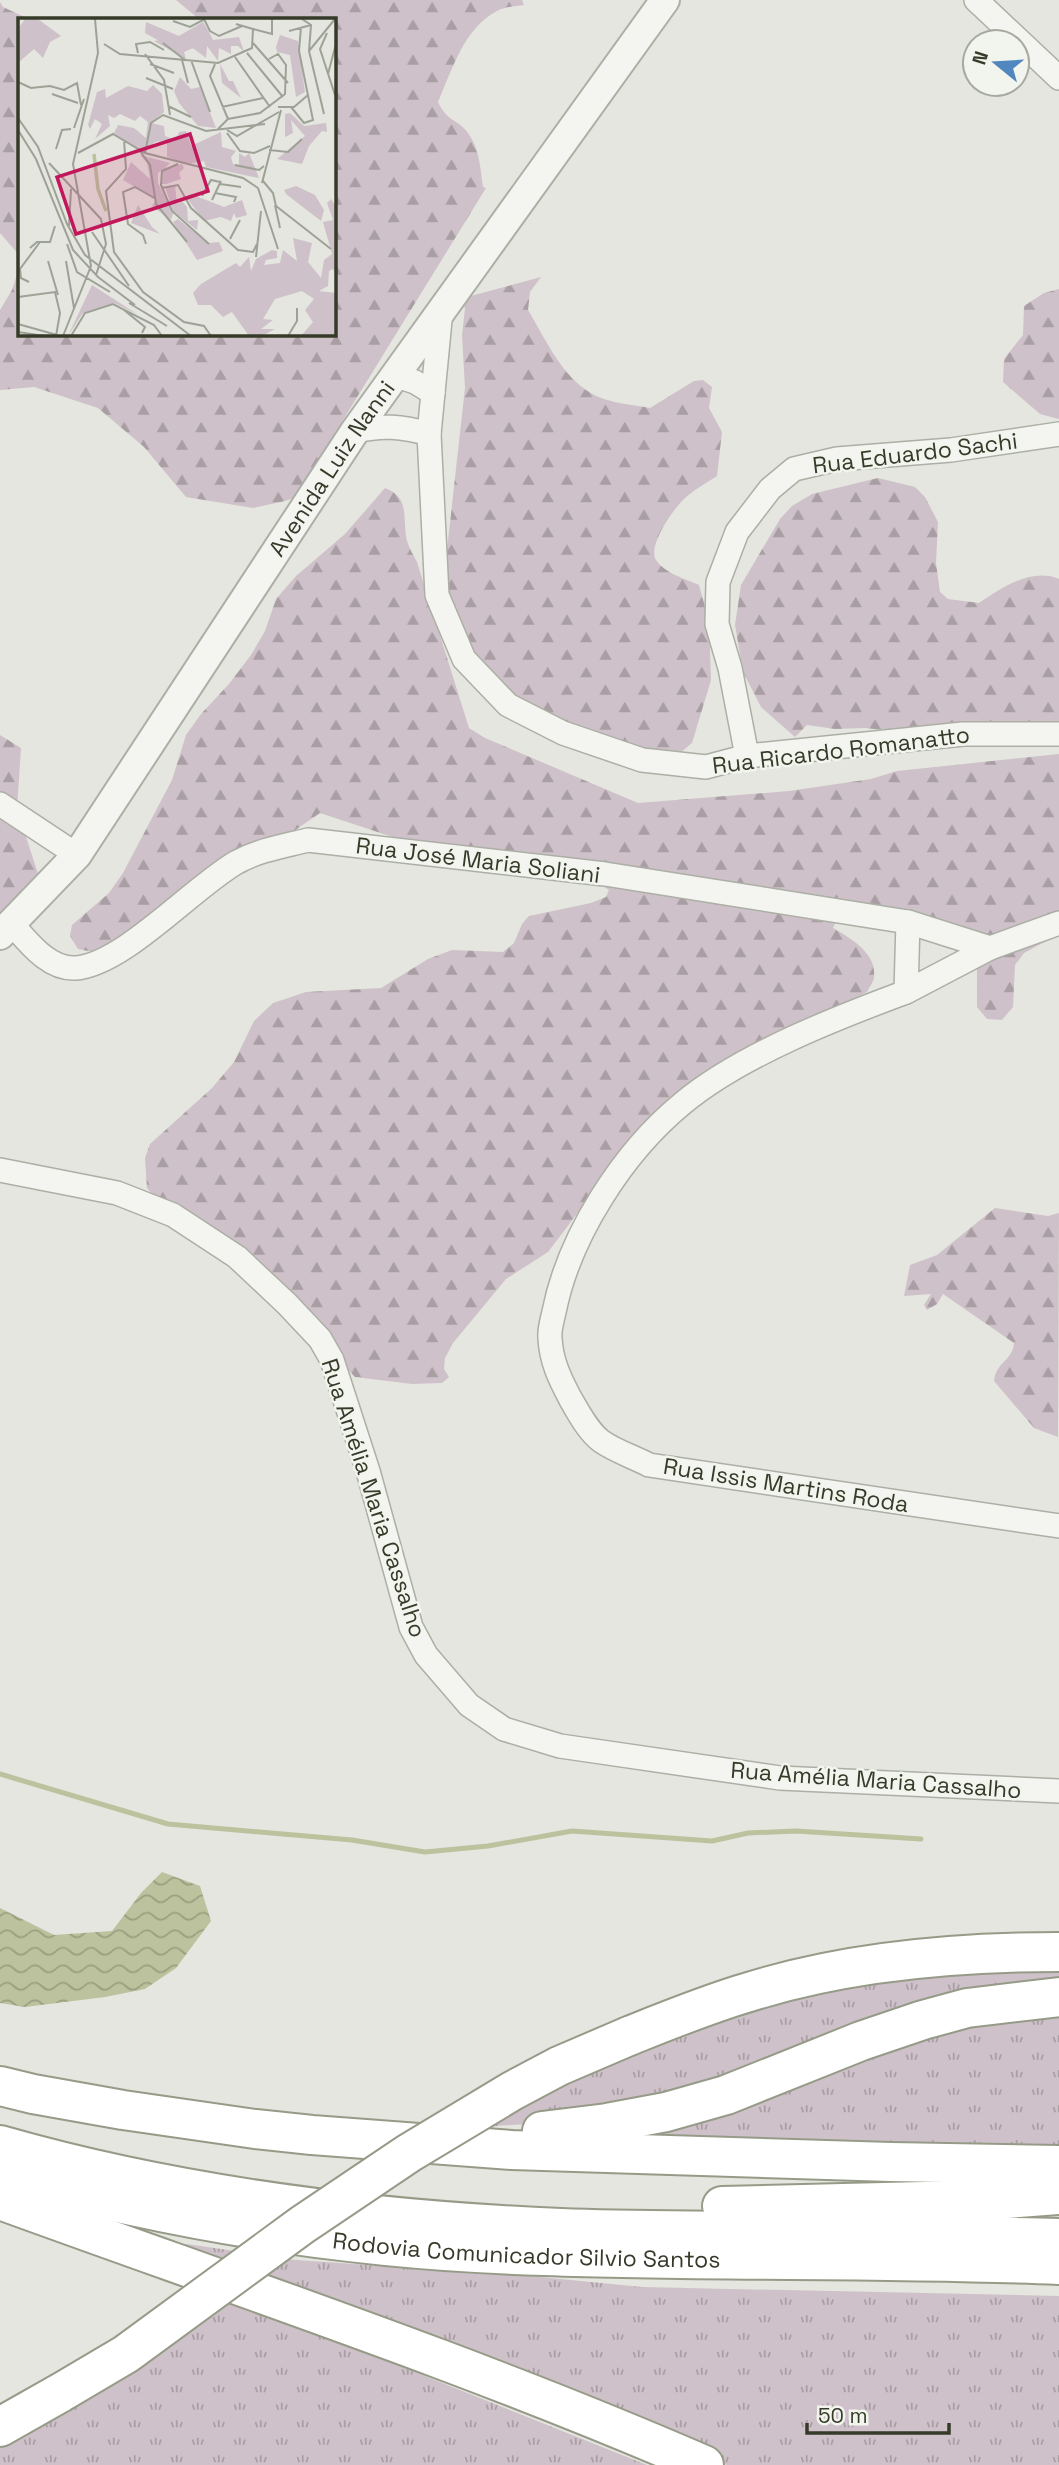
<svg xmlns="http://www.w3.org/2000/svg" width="1059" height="2465" font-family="'Space Grotesk',sans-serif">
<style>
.grass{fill:url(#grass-tufts)}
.forest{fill:url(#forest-firs)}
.water{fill:url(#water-waves)}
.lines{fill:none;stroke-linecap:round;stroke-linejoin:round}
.stream{stroke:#bcc29d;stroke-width:5}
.minor-casing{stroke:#acafa5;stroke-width:26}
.tertiary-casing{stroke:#acafa5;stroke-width:32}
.trunk-casing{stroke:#969b88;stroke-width:42}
.motorway-casing{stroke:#969b88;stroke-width:42}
.minor{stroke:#f4f5f1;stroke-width:23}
.tertiary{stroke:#f4f5f1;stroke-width:28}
.trunk{stroke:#fff;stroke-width:38}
.motorway{stroke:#fff;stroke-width:38}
.motorway-bridge-casing{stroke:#969b88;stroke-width:42;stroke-linecap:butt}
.motorway-bridge{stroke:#fff;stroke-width:38}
.labels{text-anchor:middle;stroke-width:5;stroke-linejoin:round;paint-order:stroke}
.street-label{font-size:23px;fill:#363b29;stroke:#f2f4ee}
.inset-river{fill:none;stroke:#bcc29d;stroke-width:3.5}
.inset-road{fill:none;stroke:#9ea296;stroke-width:2}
.view{fill:#c2185b;fill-opacity:0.15;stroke:#c2185b;stroke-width:3.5}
.inset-edge{fill:none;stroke:#363b29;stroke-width:3.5}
</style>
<defs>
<pattern id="grass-tufts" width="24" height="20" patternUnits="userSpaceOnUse" patternTransform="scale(1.75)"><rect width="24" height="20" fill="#cfc1c9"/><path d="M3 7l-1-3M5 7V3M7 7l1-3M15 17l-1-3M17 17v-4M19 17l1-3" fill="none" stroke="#a99ea3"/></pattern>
<pattern id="forest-firs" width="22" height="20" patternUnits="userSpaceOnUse" patternTransform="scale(1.75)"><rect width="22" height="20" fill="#cfc1c9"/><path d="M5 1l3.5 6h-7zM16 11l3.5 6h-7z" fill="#a99ea3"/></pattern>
<pattern id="water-waves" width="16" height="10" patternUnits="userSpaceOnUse" patternTransform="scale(1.75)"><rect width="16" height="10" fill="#bcc29d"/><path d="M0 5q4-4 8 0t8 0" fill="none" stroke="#9a9f80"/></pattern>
</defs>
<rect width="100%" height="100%" fill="#e4e6df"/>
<!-- grass -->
<g class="grass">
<path d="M1059,1969V1988L744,2079L542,2123L481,2127L595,2065L734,2013L852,1986L959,1972Z"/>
<path d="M1059,2003V2148L607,2139L844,2058Z"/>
<path d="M162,2244H187L235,2251L216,2263Z"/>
<path d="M282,2259L530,2276L642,2287L1059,2296V2465H727L556,2392L257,2277Z"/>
<path d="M227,2299L315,2332L647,2465H0V2429Z"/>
</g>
<!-- forest -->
<g class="forest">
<path d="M176,0H522L524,5C515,6 504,7 497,11C464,28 452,70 438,102C447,122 458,119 468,133C480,149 480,168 483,187L486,188L343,420L319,489L285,501L253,508L186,497L144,447L98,408L34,387L0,390V310L12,290L19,268V334H334V19H199Z"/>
<path d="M0,2L3,7L29,19H19V255L0,233Z"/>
<path d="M541,277L530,292L528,310C545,338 559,371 586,390C604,403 629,404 650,408L694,381L703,380L712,387L709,408L722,432L717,476C706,483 694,490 685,498C674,508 647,546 656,560C664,573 686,579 699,585L709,621L711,680L692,743L680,753L598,745L500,694L460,638L444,577L465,388L462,336L465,308L462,302L467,297Z"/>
<path d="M1059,289V419L1040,414L1003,382L1004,359L1023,335L1024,306L1044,293Z"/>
<path d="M878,478L915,487L925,497L938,522L936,563L940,592L948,599L979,603C1001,588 1032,567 1059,579V728L893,731L865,728L835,729L807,725L795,737L761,707L743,672L735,625L741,585L780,519L792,506L812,494Z"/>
<path d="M385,488C409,497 403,515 406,536C407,545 413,554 417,562L469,728L485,738L638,803L789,791L871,779L897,771L1059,754V934L1024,953L1015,965L1013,1007L1002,1020L987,1019L977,1007V969L967,954L920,934L864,922L835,923L833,928C850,938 877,953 874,977C874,981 869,988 867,992L741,1056L617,1161L548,1252L506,1279L453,1343L445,1358L444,1369L449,1377L442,1383L412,1384L355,1377L329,1350L168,1213L147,1188L145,1158L150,1144L212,1088L234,1062L254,1021L273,1003L306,992L381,988L428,959L452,950L503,952L514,943L522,924L529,916L591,903L606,897L609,890L598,883L441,853L320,813L265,851L247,872L194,894L105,949L93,952L78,949L70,936L72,925L109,893L123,873L172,780L186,735L201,714L229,684L251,655L265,631L276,599L296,576L345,534Z"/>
<path d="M0,735L21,748L17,809L39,877L0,944Z"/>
<path d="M995,1208L1048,1216L1059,1213L1058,1437L1034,1428L994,1381C996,1362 1013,1360 1014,1343L943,1294L937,1304L927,1310L924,1305L931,1294L904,1296L910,1265L937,1255Z"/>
</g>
<!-- water -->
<path class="water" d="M162,1872L200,1886L211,1921L176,1968L145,1989L105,1997L25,2007L0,2003V1908L54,1935L112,1931L141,1893Z"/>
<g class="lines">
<!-- stream -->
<path class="stream" d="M0,1774L168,1824L352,1840L425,1852L488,1846L572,1831L712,1841L748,1833L796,1831L921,1839"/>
<!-- minor casing -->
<g class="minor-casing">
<g id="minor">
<path d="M976,0L1059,78"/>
<path d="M441,310L429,434L437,595L464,659L508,705L563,733L642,760L706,767L747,756L963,734H1059"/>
<path d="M394,375L415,382L433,393"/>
<path d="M355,431C382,425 402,426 429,434"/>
<path d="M747,756L730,668L717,624L718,582L737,532L770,489L794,469L837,459L951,450L1059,434"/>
<path d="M0,804L77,855"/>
<path d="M908,922L906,992C836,1018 741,1055 683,1103C623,1152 569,1236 554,1312C552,1321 549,1330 550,1338C551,1361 560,1379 570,1398C578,1412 588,1431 601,1441C615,1451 634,1457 649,1465L1059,1526"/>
<path d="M12,924C29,943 49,970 76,968C124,964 192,888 237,862C259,850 284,846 308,840L605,874L908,922L990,948L1059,923"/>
<path d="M906,992L990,948"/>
<path d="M0,1170L117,1193L173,1215L237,1257L287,1304L320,1339L332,1360L368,1471L411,1627L426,1655L469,1705L504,1729L560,1746L780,1778L1059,1791"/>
</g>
</g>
<!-- tertiary casing -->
<g class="tertiary-casing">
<g id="tertiary">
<path id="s1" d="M0,935L77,855L355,431L665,0"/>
</g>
</g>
<!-- trunk casing -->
<g class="trunk-casing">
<g id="trunk">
<path d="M0,2086L33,2094L123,2110L255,2129L312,2135L512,2150L891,2162L1059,2165"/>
<path d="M542,2131L607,2123L666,2112L726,2095L861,2041L923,2020L967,2008L1059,1997"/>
</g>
</g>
<!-- motorway casing -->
<g class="motorway-casing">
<g id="motorway">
<path d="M629,2036C669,2020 708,2004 749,1992C848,1961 955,1952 1059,1952"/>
<path d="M0,2145C182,2197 371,2220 561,2228C637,2231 714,2230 791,2232C880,2233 970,2236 1059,2238"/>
<path id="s2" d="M0,2173C177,2223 360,2251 544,2256C716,2262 888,2258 1059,2265"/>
<path d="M0,2200C236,2286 474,2365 704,2465"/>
<path d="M722,2206L1006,2199L1059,2195"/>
<path d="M0,2427L60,2393"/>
</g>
</g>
<!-- minor -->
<use href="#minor" class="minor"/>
<!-- tertiary -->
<use href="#tertiary" class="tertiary"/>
<!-- trunk -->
<use href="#trunk" class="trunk"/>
<!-- motorway -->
<use href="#motorway" class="motorway"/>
<!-- motorway-bridge casing -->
<g class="motorway-bridge-casing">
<path id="motorway-bridge" d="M60,2393L126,2354L302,2225L409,2153L512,2091L559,2066L629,2036"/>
</g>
<!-- motorway-bridge -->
<use href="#motorway-bridge" class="motorway-bridge"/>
</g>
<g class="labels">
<!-- street labels -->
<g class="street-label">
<text transform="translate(915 453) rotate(-7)" y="8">Rua Eduardo Sachi</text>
<text dy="8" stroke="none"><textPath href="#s1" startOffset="574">Avenida Luiz Nanni</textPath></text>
<text transform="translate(841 750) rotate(-7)" y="8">Rua Ricardo Romanatto</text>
<text transform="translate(478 860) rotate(7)" y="8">Rua José Maria Soliani</text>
<text transform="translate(786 1485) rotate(9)" y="8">Rua Issis Martins Roda</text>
<text transform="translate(374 1498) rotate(72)" y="8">Rua Amélia Maria Cassalho</text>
<text transform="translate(876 1780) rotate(4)" y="8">Rua Amélia Maria Cassalho</text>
<text dy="8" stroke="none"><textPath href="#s2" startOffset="534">Rodovia Comunicador Silvio Santos</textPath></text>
</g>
</g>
<!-- overview -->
<g transform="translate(18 18)">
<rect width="318" height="318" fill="#e4e6df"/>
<path d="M74,267L119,296L96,285L64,296L50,318Z" fill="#cfc1c9"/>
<path d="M7,1H20L43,18L32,24L25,40L16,31L0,45V11ZM128,4L161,18L190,12L195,22L221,19L226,34L220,28H213V36L201,30L200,43L189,28L188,40L175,30L163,35L127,15ZM262,17L280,23L287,74L278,79L272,37L259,34L258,29ZM162,59L173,71L182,69L198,110L180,108L161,85L156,73ZM135,67L144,76L146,94L133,105L146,108L147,118L158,122L161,114L168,113L173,128L203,114L204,129L218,133L213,139L215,146L221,147V135L227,139L231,135L241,160L188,149L186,143L170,146L149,139V122L137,124L125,134L96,115L100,107L116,110L128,120L130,104L122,98L117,103L102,96L96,100L90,97L92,108L77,121L84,106L77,101L72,111L70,107L79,74L87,71L88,80L110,68L129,73ZM272,95L286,108L308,105L309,114L304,113L291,128L284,146L259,141L287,118L273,102L275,115L267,119V96ZM122,137L152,145L147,150L164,146L166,150L161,155L163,161L148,166H144L145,151L140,155V165L155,196L153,202L134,188L138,182L105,162L113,144L132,161L129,145ZM157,167L159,186L164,183L169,189L170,203L180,202L179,212L155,193L147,169ZM278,168L297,177L306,192L303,203L268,176L266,172ZM173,176L206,189L224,182L229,197L218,200L216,195L213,203L203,199L186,203L168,179ZM313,181L319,190L318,256L315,251L311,253L310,268L301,273L318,275V317L283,318L295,304L287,292L296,281L284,273L257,281L245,301L255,302L243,311H257L244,318H231L214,294L205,299L193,287H180L175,275L183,266L218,245L222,249L231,239L233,253L238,241L254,232L259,233V240L248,242L246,247L262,245L265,232L279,243L275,220L294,225L290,244L303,260L306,242L314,236L305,204L315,202L309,185ZM120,187L134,209L142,216L113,205ZM160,201L190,225L201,224L205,233L179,242L155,204Z" fill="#cfc1c9"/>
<path d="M185,4L190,12L188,36L174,30L166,34L168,41L136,23L159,19ZM202,46L211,63H215L223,80L204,65Z" fill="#cfc1c9"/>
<path class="inset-river" d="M76,136L80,171L88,193"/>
<path class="inset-road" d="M186,1L192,13L201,18L224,8M284,1L293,7L291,33L306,96M155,3L172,9L187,1M235,11L254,16V1M271,13L293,7M309,15L302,31L317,77M145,25L167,42M235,25L270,65M86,26L102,36L200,45L234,30L235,11L218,6M291,33L317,1M120,35L118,26L132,24L146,32M229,35L265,79M127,36L146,62L152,97M217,39L252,89M164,42L170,65M173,42L192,94M132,46L156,55M197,46L192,58L210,101M310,56L319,22M128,60L155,71M0,64L13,70L32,68L46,72L59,65L63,87M34,76L60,85M150,88L173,99M204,89L245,80M260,89H276L290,77M273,89L286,105L295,102L281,33L283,9M0,100L20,129L49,206L67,237L173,318M56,110L66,81M0,112L18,141L55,232L80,259L117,287M199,112L210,101L242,95L267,76L268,47L260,36L251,41M209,112L219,118L261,94M209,115L222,133L236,135L252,128M106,122L108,151L88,173L96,234L125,274L166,304L186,308L193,318M38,131L44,112L53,111M251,132L270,134L284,121M122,133L132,147L138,186L169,224M60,135L95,116L127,135L225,160L240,170M127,135L133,105L145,97L188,113L247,106M31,145L83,201L88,226L78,257M160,146L144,153L143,167L154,193L191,226M217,147L241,152L246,148M245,163L255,175L258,188L313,231M244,165L263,92M202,166L223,169M144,170L160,167L173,190L220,232L235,234L239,226M240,170L260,231M197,175L218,179L216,184M184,178L193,162L202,164M194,182L203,163M257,187L262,210M51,208L53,171M74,214L111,268M212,221L222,202M49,226L59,254L92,274M128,226L125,217L110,206L105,174L117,169L138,181M12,230L19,224H32L37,208M238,239L243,193M30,243L40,277M48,243L56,290M11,264L3,260L2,251L22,224M0,279L37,274L42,295L38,318M111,285L149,308M106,292L127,309L124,315M0,306L39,317M0,314L27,318M45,318L73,248L55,146L80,35L77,1M53,318L67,295L95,286L136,307L144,318M270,318L279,303V290"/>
<path class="view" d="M172,116L190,173L58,216L39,159Z"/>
<rect width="318" height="318" class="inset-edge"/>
</g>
<!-- north arrow -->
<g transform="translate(996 63) rotate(288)"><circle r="33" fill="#f2f4ee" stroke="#a7aa9f" stroke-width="2"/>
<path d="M0-5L12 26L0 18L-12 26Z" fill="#5186be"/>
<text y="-10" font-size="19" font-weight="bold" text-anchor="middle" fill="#363b29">N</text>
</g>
<!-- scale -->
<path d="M807 2423v10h142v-10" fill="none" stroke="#363b29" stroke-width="3.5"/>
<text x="818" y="2423" font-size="21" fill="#363b29" stroke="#f2f4ee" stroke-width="5" paint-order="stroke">50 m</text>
</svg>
